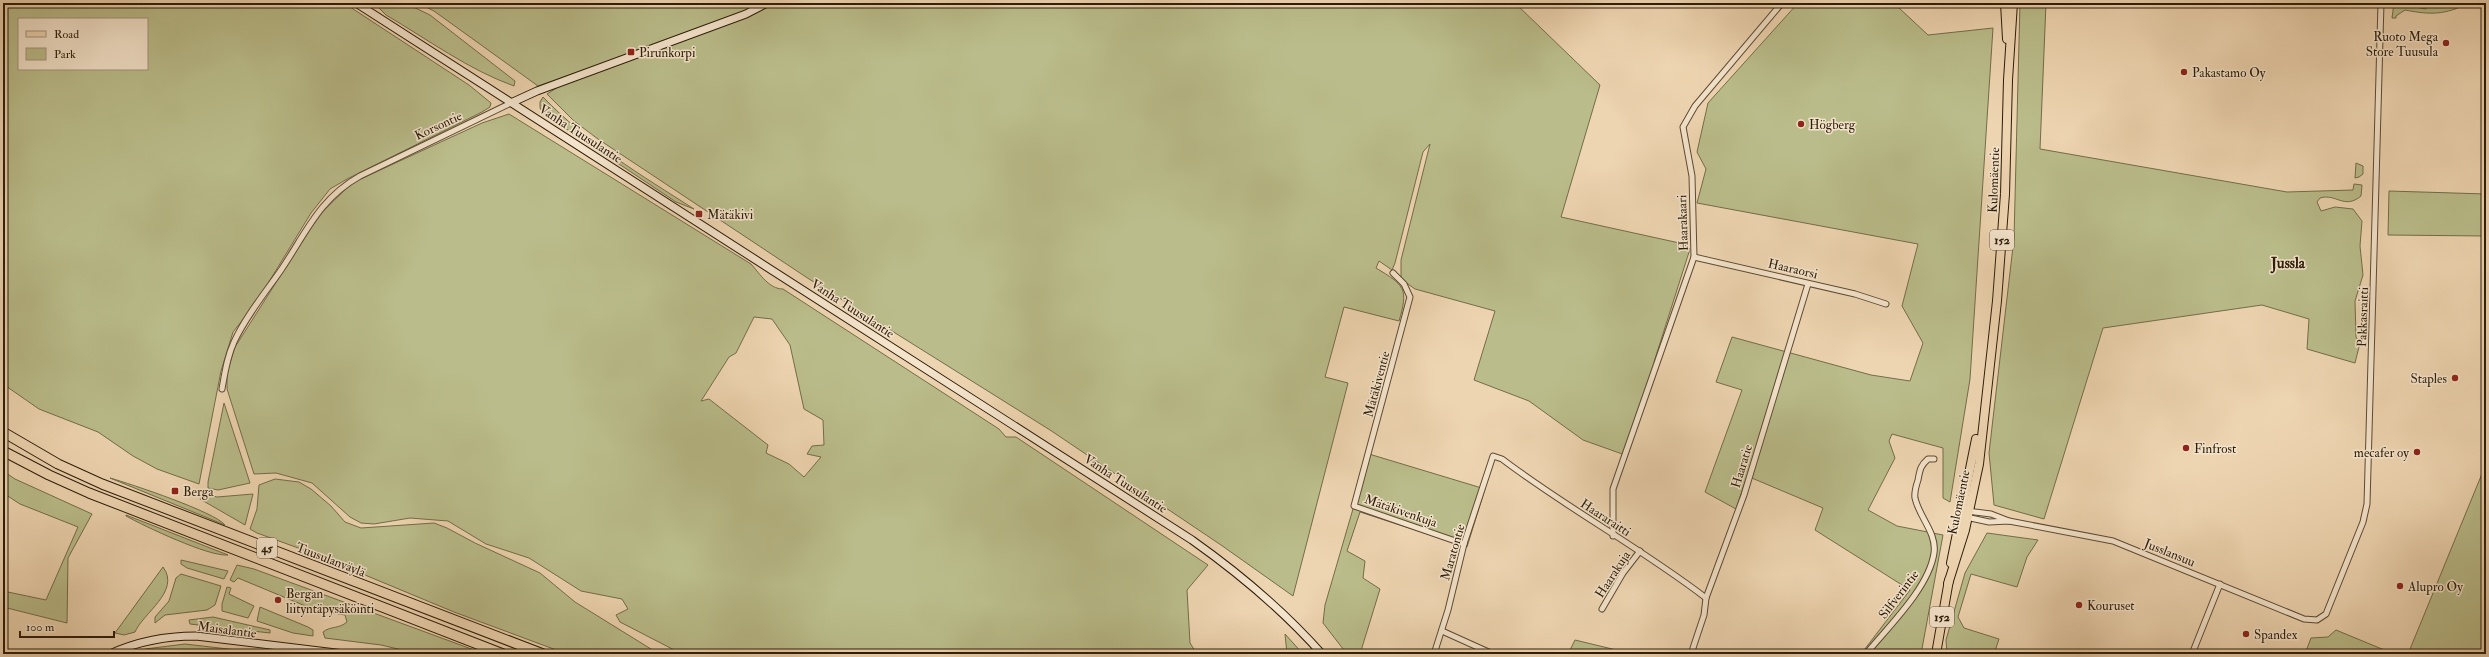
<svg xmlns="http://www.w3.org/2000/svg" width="2489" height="657" font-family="'IM FELL Double Pica',serif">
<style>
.green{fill:#babd8b;stroke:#746c4a;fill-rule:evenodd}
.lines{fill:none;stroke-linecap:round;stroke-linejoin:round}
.street-casing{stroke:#5d4a33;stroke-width:7}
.secondary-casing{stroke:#2d1c09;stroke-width:9}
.primary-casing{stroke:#2d1c09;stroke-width:10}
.highway-casing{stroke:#2d1c09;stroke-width:11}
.street{stroke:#f4e4cc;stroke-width:5}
.secondary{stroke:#f4e4cc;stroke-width:7}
.primary{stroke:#eed5b1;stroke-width:8}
.highway{stroke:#eed5b1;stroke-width:9}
.poi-dot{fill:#8f2418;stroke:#f4e4cc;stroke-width:1.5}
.labels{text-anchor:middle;stroke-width:3;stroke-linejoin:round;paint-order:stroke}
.shield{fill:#f4e4cc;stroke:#695844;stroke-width:1}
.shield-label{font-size:12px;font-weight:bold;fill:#2d1c09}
.poi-label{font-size:13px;fill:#2d1c09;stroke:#f4e4cc;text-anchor:start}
.street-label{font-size:13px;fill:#2d1c09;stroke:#f4e4cc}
.quarter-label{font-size:15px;font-weight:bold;fill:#2d1c09;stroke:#f4e4cc}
</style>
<rect width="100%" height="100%" fill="#eed5b1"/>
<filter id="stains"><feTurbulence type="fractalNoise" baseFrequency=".005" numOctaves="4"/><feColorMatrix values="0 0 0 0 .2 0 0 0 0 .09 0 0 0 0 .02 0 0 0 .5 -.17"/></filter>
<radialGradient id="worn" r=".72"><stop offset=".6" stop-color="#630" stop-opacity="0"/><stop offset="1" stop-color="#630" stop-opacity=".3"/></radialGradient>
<!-- green -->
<g class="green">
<path d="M3,3H344L469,85L491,103L490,107L482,112L347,179L330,189L311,213L256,303L233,332L221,371L199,484L157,469L133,456L98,432L39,409L3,384ZM19,19H147V69H19Z"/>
<path d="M378,3H405L430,15L515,81L514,86C469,70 427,39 386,15L378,7Z"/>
<path d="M418,3H764L745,13L538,86L434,11Z"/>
<path d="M770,3H1515L1600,85L1561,217L1684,244L1690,249L1654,362L1658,363L1625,455L1583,440L1529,401L1474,380L1495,311L1415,289L1401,279V260L1430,144L1423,152L1395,263L1392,270L1379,261L1376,268C1404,285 1409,288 1399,321L1344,307L1325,377L1348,383L1293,596L1221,545L1050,430L809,279L598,139L574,121L547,94L566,82Z"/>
<path d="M1798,3H1875L1898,7L1928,35L1993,28L1970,379L1950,502L1943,498V448L1892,434L1889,441L1895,458L1868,510L1897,526L1943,535L1921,654H1861L1910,590L1815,530L1823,508L1747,476L1736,509L1705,492L1742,390L1716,382L1732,337L1871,375L1910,381L1923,343L1902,306L1918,244L1697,203L1706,169L1697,152L1708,103Z"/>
<path d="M2020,3H2046L2040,149L2287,192L2353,190L2354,184L2362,185L2361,196C2344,210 2336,193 2320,198L2317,202L2321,211L2335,207L2353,209L2362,221L2360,246L2363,275L2355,301L2356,337L2360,343L2355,363L2307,349L2309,319L2262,305L2103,328L2044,519L1994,505L1989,453L2014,238Z"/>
<path d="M2394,3L2426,9L2427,6L2469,3C2445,15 2431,15 2405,10L2396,16V18H2392Z"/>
<path d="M543,97C587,143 641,175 694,209L676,202L544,114L540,108V102Z"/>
<path d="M509,114L751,264C760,274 769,289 783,289L999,429L1006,437H1016L1208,565L1187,590L1190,643L1197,654H682L620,622L616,615L628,609L622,599L581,591L529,558L486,544L448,521L410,518L374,524L361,523L350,517L312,483L276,473L254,474L227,389V373L235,347L319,215L352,183L482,123ZM754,317L772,319L790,345L804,409L823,420L824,445L812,446L807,454L821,457L804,477L789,464L766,453L768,445L709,399L701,401L729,357L736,353Z"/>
<path d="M2356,163L2363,166V174L2359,177L2355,178Z"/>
<path d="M2389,191L2486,194V236L2388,235Z"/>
<path d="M224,403L250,483L218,490L208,488V482Z"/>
<path d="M1369,454L1485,489L1467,547L1360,512L1347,551L1365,561L1363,578L1380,589L1360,654H1347L1323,623L1325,605Z"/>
<path d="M2486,464V654H2408Z"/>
<path d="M3,471L15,479L92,514L68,558L67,623L3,607V591L46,600L78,527L20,504L3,493Z"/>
<path d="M110,478C131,484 215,512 225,525Z"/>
<path d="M275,479L299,482L311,489L331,506L345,522L361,528L434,523L447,528L475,543L540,573L575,602L659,654H567L454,612L312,553L257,533L250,529L257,509L259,485Z"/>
<path d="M204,493L217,497L253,494L245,525L200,499Z"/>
<path d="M126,516V515L228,555C209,557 144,526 126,516Z"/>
<path d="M1987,533L2038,540L2027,557L2017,587L1971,574L1958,617L1964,628L1999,639L1994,654H1947L1946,640L1965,573Z"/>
<path d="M181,560L228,571L224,579L187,568L181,564Z"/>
<path d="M237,565L254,569L485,654H419L381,645L325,638L323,632C330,626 339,629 347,622L345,615L315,610L238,578L234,582L230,580Z"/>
<path d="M163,567C181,591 143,613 135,632L124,635L115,633Z"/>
<path d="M181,574L221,586L215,605L207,610L165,615L155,623V617L169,601L176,578Z"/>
<path d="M227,587L231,588L229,594L254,606L248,618L222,611V604Z"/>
<path d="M260,607L308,627L313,630V636L293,633L257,621Z"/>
<path d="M213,617L270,630V633L190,624L189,620Z"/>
<path d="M2336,630L2394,654H2305L2311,638L2328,637Z"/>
<path d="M1285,634L1303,654H1287Z"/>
<path d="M1575,640L1633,654H1568Z"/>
<path d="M185,644L271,654H139L145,649Z"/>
</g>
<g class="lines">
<!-- street casing -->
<g class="street-casing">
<g id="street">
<path d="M1694,257L1855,294L1886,304"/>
<path d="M1393,273L1404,284L1410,297L1354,506L1464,544"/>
<path d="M222,389C225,372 227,357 234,342C246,316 265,293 281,270C306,233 319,199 360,176L513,102"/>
<path d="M1967,511L1991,514L2009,521"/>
<path d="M1966,517L1989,522L2009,521L2113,541L2304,619L2317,620L2326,614L2363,522L2367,504L2381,3"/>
<path d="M1613,536V489L1694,257L1692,176L1683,127L1695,106L1782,3"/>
<path d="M1602,609L1623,573L1640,551"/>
<path d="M1442,631L1493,654"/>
<path d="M1434,654L1448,610L1464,544L1493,456L1502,459C1568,509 1641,548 1706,598"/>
<path d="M1691,654L1704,615L1706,598L1744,495L1808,284"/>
<path d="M1866,654C1888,627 1929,588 1934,553C1937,533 1919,517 1915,498C1914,492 1916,486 1918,480C1920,470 1920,466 1928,459H1934"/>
<path d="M2192,654L2220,584"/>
</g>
</g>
<!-- secondary casing -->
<g class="secondary-casing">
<g id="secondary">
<path d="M356,3L1192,540C1240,574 1283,610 1322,654"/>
<path d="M513,102L537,91L746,14L767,3"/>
<path d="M110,654C138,641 165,636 196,636L344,654"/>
</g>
</g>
<!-- primary casing -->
<g class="primary-casing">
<g id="primary">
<path d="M2005,3L2007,39"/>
<path d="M1951,563L1976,439"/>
<path d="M1948,584L1965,530L1979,464L1997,301L2005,194L2008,80L2013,3"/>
<path d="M1936,654L1949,580"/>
</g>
</g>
<!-- highway casing -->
<g class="highway-casing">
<g id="highway">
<path d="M3,432L58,464L102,484L543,654"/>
<path d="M3,451L49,475L89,493L503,654"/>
</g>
</g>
<!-- street -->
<use href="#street" class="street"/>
<!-- secondary -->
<use href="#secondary" class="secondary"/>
<!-- primary -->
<use href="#primary" class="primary"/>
<!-- highway -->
<use href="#highway" class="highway"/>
</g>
<!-- markers -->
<g class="poi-dot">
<circle cx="2446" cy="43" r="4"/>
<rect x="627" y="48" width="8" height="8" rx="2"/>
<circle cx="2184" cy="72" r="4"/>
<circle cx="1801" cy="124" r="4"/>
<rect x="695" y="210" width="8" height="8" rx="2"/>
<circle cx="2455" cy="378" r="4"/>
<circle cx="2186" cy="448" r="4"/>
<circle cx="2417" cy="452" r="4"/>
<rect x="171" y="487" width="8" height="8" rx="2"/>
<circle cx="2400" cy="586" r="4"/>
<circle cx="278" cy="600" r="4"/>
<circle cx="2079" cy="605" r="4"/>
<circle cx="2246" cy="634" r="4"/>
</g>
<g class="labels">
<!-- shield labels -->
<g class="shield">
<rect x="1990" y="230" width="24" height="20" rx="3"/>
<rect x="257" y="538" width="20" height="20" rx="3"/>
<rect x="1930" y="607" width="24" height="20" rx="3"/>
</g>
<g class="shield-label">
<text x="2002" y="244">152</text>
<text x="267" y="552">45</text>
<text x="1942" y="621">152</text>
</g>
<!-- poi labels -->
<g class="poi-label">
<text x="2438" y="41" text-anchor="end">Ruoto Mega<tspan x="2438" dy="15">Store Tuusula</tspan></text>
<text x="639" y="57">Pirunkorpi</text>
<text x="2192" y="77">Pakastamo Oy</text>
<text x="1809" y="129">Högberg</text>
<text x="707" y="219">Mätäkivi</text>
<text x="2447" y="383" text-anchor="end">Staples</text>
<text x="2194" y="453">Finfrost</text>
<text x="2409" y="457" text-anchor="end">mecafer oy</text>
<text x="183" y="496">Berga</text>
<text x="2408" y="591">Alupro Oy</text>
<text x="286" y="598">Bergan<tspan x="286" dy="15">liityntäpysäköinti</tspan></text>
<text x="2087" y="610">Kouruset</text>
<text x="2254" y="639">Spandex</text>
</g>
<!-- street labels -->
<g class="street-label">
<text transform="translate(438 125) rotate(-25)" y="5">Korsontie</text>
<text transform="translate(581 133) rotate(33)" y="5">Vanha Tuusulantie</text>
<text transform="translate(1993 180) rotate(-88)" y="5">Kulomäentie</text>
<text transform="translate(1682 223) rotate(-92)" y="5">Haarakaari</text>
<text transform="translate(1793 268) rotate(13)" y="5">Haaraorsi</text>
<text transform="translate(853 308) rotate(33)" y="5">Vanha Tuusulantie</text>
<text transform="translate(2362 317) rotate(-88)" y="5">Pakkasraitti</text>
<text transform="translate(1376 384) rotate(-75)" y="5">Mätäkiventie</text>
<text transform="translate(1741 466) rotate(-73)" y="5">Haaratie</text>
<text transform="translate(1126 483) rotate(33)" y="5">Vanha Tuusulantie</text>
<text transform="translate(1958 502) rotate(-78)" y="5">Kulomäentie</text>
<text transform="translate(1401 510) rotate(19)" y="5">Mätäkivenkuja</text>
<text transform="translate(1606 517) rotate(33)" y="5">Haararaitti</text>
<text transform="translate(1452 552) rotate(-74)" y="5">Maratontie</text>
<text transform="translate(2170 552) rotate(22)" y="5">Jusslansuu</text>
<text transform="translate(331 559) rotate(21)" y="5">Tuusulanväylä</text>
<text transform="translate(1612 574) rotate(-57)" y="5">Haarakuja</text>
<text transform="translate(1898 594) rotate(-53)" y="5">Silfverintie</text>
<text transform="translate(227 629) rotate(7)" y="5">Maisalantie</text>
</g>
<!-- quarter labels -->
<g class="quarter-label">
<text x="2288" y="268">Jussla</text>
</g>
</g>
<!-- margin -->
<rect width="2489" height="657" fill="none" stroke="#eed5b1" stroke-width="16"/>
<rect x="4" y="4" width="2481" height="649" fill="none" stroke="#2d1c09" stroke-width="2"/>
<rect x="8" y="8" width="2473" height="641" fill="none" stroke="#2d1c09"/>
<!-- legend -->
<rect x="18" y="18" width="130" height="52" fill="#f4e4cc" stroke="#a4947e"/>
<rect x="26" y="31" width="20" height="6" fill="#eed5b1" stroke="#a4947e"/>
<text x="54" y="38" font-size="12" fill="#2d1c09">Road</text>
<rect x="26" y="48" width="20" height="12" fill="#babd8b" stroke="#a4947e"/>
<text x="54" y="58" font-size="12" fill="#2d1c09">Park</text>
<!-- scale -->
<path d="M20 631v6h94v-6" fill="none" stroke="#2d1c09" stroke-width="2"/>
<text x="26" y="631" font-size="12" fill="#2d1c09" stroke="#f4e4cc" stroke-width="3" paint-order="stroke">100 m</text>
<rect width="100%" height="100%" filter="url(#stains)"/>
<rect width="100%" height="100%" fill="url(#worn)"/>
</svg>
